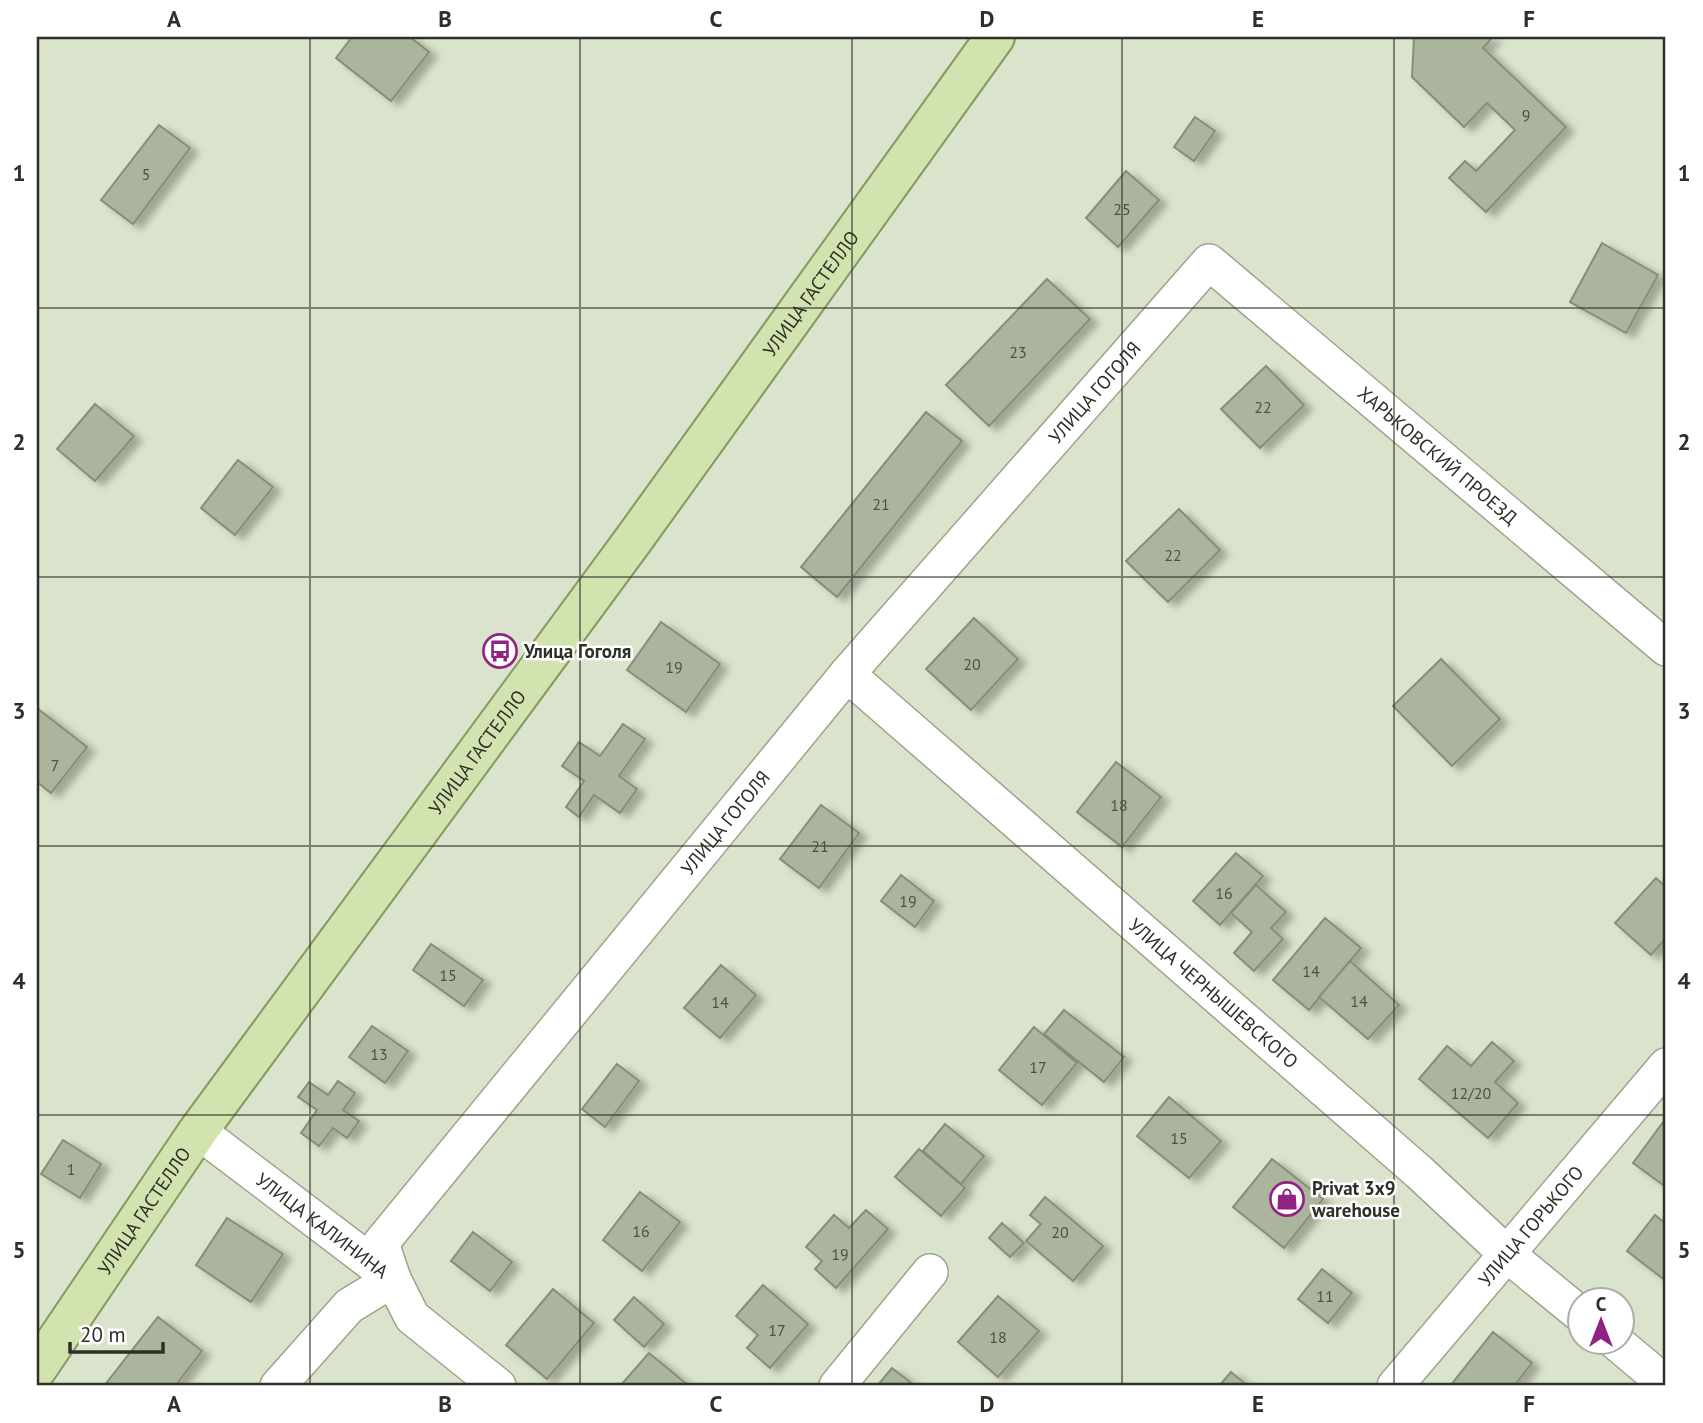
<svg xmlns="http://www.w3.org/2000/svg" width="1703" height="1423" font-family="'PT Sans',sans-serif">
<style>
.building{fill:#abb49c;stroke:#858e77;stroke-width:2;filter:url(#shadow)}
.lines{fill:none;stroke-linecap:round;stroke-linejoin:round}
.street-casing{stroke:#9ba48d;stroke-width:38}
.primary-casing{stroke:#84995d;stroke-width:42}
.street{stroke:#fff;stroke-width:35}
.primary{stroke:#d2e3af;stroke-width:38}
.grid{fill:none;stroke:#2c3026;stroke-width:2;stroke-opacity:0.55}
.labels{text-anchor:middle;stroke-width:5;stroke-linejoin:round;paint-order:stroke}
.number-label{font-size:16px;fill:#4c5144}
.street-label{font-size:19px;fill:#2c3026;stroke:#fff}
.poi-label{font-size:19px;font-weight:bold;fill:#2c3026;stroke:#fff;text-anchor:start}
.neatline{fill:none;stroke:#2c3026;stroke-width:2.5}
.grid-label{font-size:23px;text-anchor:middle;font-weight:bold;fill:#2c3026}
</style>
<defs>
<filter id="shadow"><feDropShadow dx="8" dy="4.5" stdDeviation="3.5" flood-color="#0004"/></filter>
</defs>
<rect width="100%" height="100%" fill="#dae3cb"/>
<!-- building -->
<g class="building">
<path d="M352,37H410L429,52L391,101L336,58Z"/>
<path d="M1414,37H1493L1483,48L1566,127L1486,212L1449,178L1465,161L1476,171L1515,130L1487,103L1464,127L1412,77Z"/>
<path d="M1195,117L1215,131L1194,161L1174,147Z"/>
<path d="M159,125L190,148L133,224L101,200Z"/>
<path d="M1126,171L1159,200L1118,247L1086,218Z"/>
<path d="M1602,243L1658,275L1626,333L1570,302Z"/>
<path d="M1047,279L1090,319L989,426L946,385Z"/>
<path d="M1266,366L1304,405L1260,448L1221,409Z"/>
<path d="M95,404L134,436L95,481L57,449Z"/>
<path d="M926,412L962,441L837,597L801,567Z"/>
<path d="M238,460L273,487L235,535L201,508Z"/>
<path d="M1179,509L1220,550L1168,602L1126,561Z"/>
<path d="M974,618L1018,659L971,710L926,669Z"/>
<path d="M661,622L720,664L686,712L627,670Z"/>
<path d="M1441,659L1500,719L1452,766L1393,706Z"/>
<path d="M37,708L87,747L51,793L37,782Z"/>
<path d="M623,724L645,739L619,776L637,789L620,813L594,795L579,817L566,807L584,781L562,766L579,742L600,756Z"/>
<path d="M1116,762L1161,797L1122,847L1077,812Z"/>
<path d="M821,805L859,833L819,888L780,859Z"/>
<path d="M1236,853L1263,876L1220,925L1193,901Z"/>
<path d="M901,875L934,901L915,927L881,901Z"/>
<path d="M1656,878L1666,887V938L1651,955L1615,923Z"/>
<path d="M1256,885L1286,912L1271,928L1283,939L1254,971L1234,953L1252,932L1231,913Z"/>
<path d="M1325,918L1361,948L1309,1010L1273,980Z"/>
<path d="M431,944L483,980L464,1006L413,970Z"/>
<path d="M1350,961L1399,1005L1368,1039L1319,997Z"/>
<path d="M721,965L756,995L720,1038L684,1008Z"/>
<path d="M1064,1010L1124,1057L1104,1082L1044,1034Z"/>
<path d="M372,1026L408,1051L385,1083L349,1057Z"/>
<path d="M1034,1027L1077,1063L1042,1105L999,1070Z"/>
<path d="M1492,1042L1514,1061L1495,1082L1518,1103L1488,1138L1419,1079L1447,1046L1471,1066Z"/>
<path d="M617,1064L639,1081L605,1127L582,1109Z"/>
<path d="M338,1081L355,1093L343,1110L359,1121L347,1138L333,1128L319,1146L301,1133L317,1110L298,1097L309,1082L328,1095Z"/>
<path d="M1169,1097L1221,1141L1189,1178L1137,1136Z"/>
<path d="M1666,1118V1187L1633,1163Z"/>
<path d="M945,1124L984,1156L961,1184L923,1151Z"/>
<path d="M63,1140L101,1164L80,1198L41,1174Z"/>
<path d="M919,1149L965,1188L941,1216L895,1177Z"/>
<path d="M1272,1159L1323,1199L1284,1248L1233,1207Z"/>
<path d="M640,1192L680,1222L642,1271L603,1240Z"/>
<path d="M1045,1197L1103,1246L1073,1281L1026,1241L1041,1224L1030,1215Z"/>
<path d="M866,1210L888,1229L836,1288L815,1269L822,1261L806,1247L834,1215L849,1228Z"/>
<path d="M1655,1215L1666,1224V1281L1627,1251Z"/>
<path d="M227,1218L283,1254L251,1302L196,1265Z"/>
<path d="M1002,1223L1024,1243L1010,1257L989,1238Z"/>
<path d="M473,1232L512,1262L490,1291L451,1261Z"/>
<path d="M1322,1269L1352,1293L1328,1323L1298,1299Z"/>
<path d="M763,1285L808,1324L770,1368L747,1348L758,1335L736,1316Z"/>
<path d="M553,1289L594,1323L547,1379L506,1345Z"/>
<path d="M998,1296L1039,1331L998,1377L958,1342Z"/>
<path d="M634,1297L664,1324L644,1347L614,1320Z"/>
<path d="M158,1317L202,1351L175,1386H104Z"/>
<path d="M1493,1332L1532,1363L1514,1386H1450Z"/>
<path d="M649,1353L689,1386H620Z"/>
<path d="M892,1368L915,1386H877Z"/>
<path d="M1231,1372L1248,1386H1219Z"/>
</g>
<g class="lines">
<!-- street casing -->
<g class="street-casing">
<g id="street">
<path id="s1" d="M847,674L1419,1172L1508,1255L1580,1314"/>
<path id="s2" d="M198,1131L393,1279L412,1317L498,1386"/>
<path d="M1616,1342L1666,1384"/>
<path id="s3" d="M278,1386L349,1306L393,1279L381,1243L847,674L1209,262L1666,648"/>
<path d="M837,1386L930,1272"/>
<path id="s4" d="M1395,1386L1666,1066"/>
</g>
</g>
<!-- primary casing -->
<g class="primary-casing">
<g id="primary">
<path id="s5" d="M37,1369L198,1131L634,539L995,37"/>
</g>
</g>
<!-- street -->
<use href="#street" class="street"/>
<!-- primary -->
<use href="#primary" class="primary"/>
</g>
<!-- grid -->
<path class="grid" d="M310,37V1386M580,37V1386M852,37V1386M1122,37V1386M1394,37V1386M37,308H1666M37,577H1666M37,846H1666M37,1115H1666"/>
<!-- icons -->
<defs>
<g id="bus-ring" transform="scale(1.75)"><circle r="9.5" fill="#fff" stroke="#912283" stroke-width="1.5"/><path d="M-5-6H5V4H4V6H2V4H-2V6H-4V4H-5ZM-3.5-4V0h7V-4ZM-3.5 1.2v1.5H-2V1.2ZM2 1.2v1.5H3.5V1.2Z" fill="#912283"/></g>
<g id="shop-ring" transform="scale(1.75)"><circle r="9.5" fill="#fff" stroke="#912283" stroke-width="1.5"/><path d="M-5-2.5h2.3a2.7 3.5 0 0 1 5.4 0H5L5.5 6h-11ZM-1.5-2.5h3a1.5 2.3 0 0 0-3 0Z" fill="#912283"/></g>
</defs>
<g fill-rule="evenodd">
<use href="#bus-ring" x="500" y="651"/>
<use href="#shop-ring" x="1287" y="1199"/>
</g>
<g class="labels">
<!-- number labels -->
<g class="number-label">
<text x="1526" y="121">9</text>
<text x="146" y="180">5</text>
<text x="1122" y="215">25</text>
<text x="1018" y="358">23</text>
<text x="1263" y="413">22</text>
<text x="881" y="510">21</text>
<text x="1173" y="561">22</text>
<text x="972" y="670">20</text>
<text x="674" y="673">19</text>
<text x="55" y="771">7</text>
<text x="1119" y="811">18</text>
<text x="820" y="852">21</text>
<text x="1224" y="899">16</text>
<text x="908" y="907">19</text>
<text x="1311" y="977">14</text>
<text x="448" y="981">15</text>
<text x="1359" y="1007">14</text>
<text x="720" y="1008">14</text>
<text x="379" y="1060">13</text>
<text x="1038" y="1073">17</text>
<text x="1471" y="1099">12/20</text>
<text x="1179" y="1144">15</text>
<text x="71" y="1175">1</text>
<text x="641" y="1237">16</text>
<text x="1060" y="1238">20</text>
<text x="840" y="1260">19</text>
<text x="1325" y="1302">11</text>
<text x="777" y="1336">17</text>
<text x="998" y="1343">18</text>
</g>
<!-- street labels -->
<g class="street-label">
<text dy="7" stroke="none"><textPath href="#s5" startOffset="1325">УЛИЦА ГАСТЕЛЛО</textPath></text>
<text dy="7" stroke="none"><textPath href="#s3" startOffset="1307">УЛИЦА ГОГОЛЯ</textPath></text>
<text dy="7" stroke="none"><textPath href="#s3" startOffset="1780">ХАРЬКОВСКИЙ ПРОЕЗД</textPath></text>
<text dy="7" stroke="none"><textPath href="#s5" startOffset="758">УЛИЦА ГАСТЕЛЛО</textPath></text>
<text dy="7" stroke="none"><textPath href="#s3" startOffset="740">УЛИЦА ГОГОЛЯ</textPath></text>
<text dy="7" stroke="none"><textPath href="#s1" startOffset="486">УЛИЦА ЧЕРНЫШЕВСКОГО</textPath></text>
<text dy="7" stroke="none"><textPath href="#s5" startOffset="191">УЛИЦА ГАСТЕЛЛО</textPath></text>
<text dy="7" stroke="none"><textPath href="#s2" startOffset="156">УЛИЦА КАЛИНИНА</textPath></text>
<text dy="7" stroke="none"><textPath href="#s4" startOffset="210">УЛИЦА ГОРЬКОГО</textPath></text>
</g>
<!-- poi labels -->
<g class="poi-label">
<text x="524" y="658">Улица Гоголя</text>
<text x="1312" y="1195">Privat 3x9<tspan x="1312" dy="22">warehouse</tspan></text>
</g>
</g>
<!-- border -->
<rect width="1703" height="1423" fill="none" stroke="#ffffff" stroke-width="77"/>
<!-- north arrow -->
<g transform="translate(1601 1321)"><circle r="33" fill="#ffffff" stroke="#abaca8" stroke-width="2"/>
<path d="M0-5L12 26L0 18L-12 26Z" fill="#912283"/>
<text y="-10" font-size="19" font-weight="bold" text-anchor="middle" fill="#2c3026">С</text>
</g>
<!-- scale -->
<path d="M70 1342v10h93v-10" fill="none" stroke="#2c3026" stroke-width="3.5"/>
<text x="80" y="1342" font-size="21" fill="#2c3026" stroke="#ffffff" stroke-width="5" paint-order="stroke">20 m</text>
<rect x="38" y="38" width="1626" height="1346" class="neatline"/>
<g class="grid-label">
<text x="174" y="27">A</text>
<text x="445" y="27">B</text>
<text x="716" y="27">C</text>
<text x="987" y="27">D</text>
<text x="1258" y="27">E</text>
<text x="1529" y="27">F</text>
<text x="19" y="181">1</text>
<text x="1684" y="181">1</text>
<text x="19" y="450">2</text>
<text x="1684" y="450">2</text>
<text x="19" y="719">3</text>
<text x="1684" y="719">3</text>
<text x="19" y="989">4</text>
<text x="1684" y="989">4</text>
<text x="19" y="1258">5</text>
<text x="1684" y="1258">5</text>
<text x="174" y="1412">A</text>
<text x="445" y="1412">B</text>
<text x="716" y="1412">C</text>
<text x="987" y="1412">D</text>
<text x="1258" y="1412">E</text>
<text x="1529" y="1412">F</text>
</g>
</svg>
